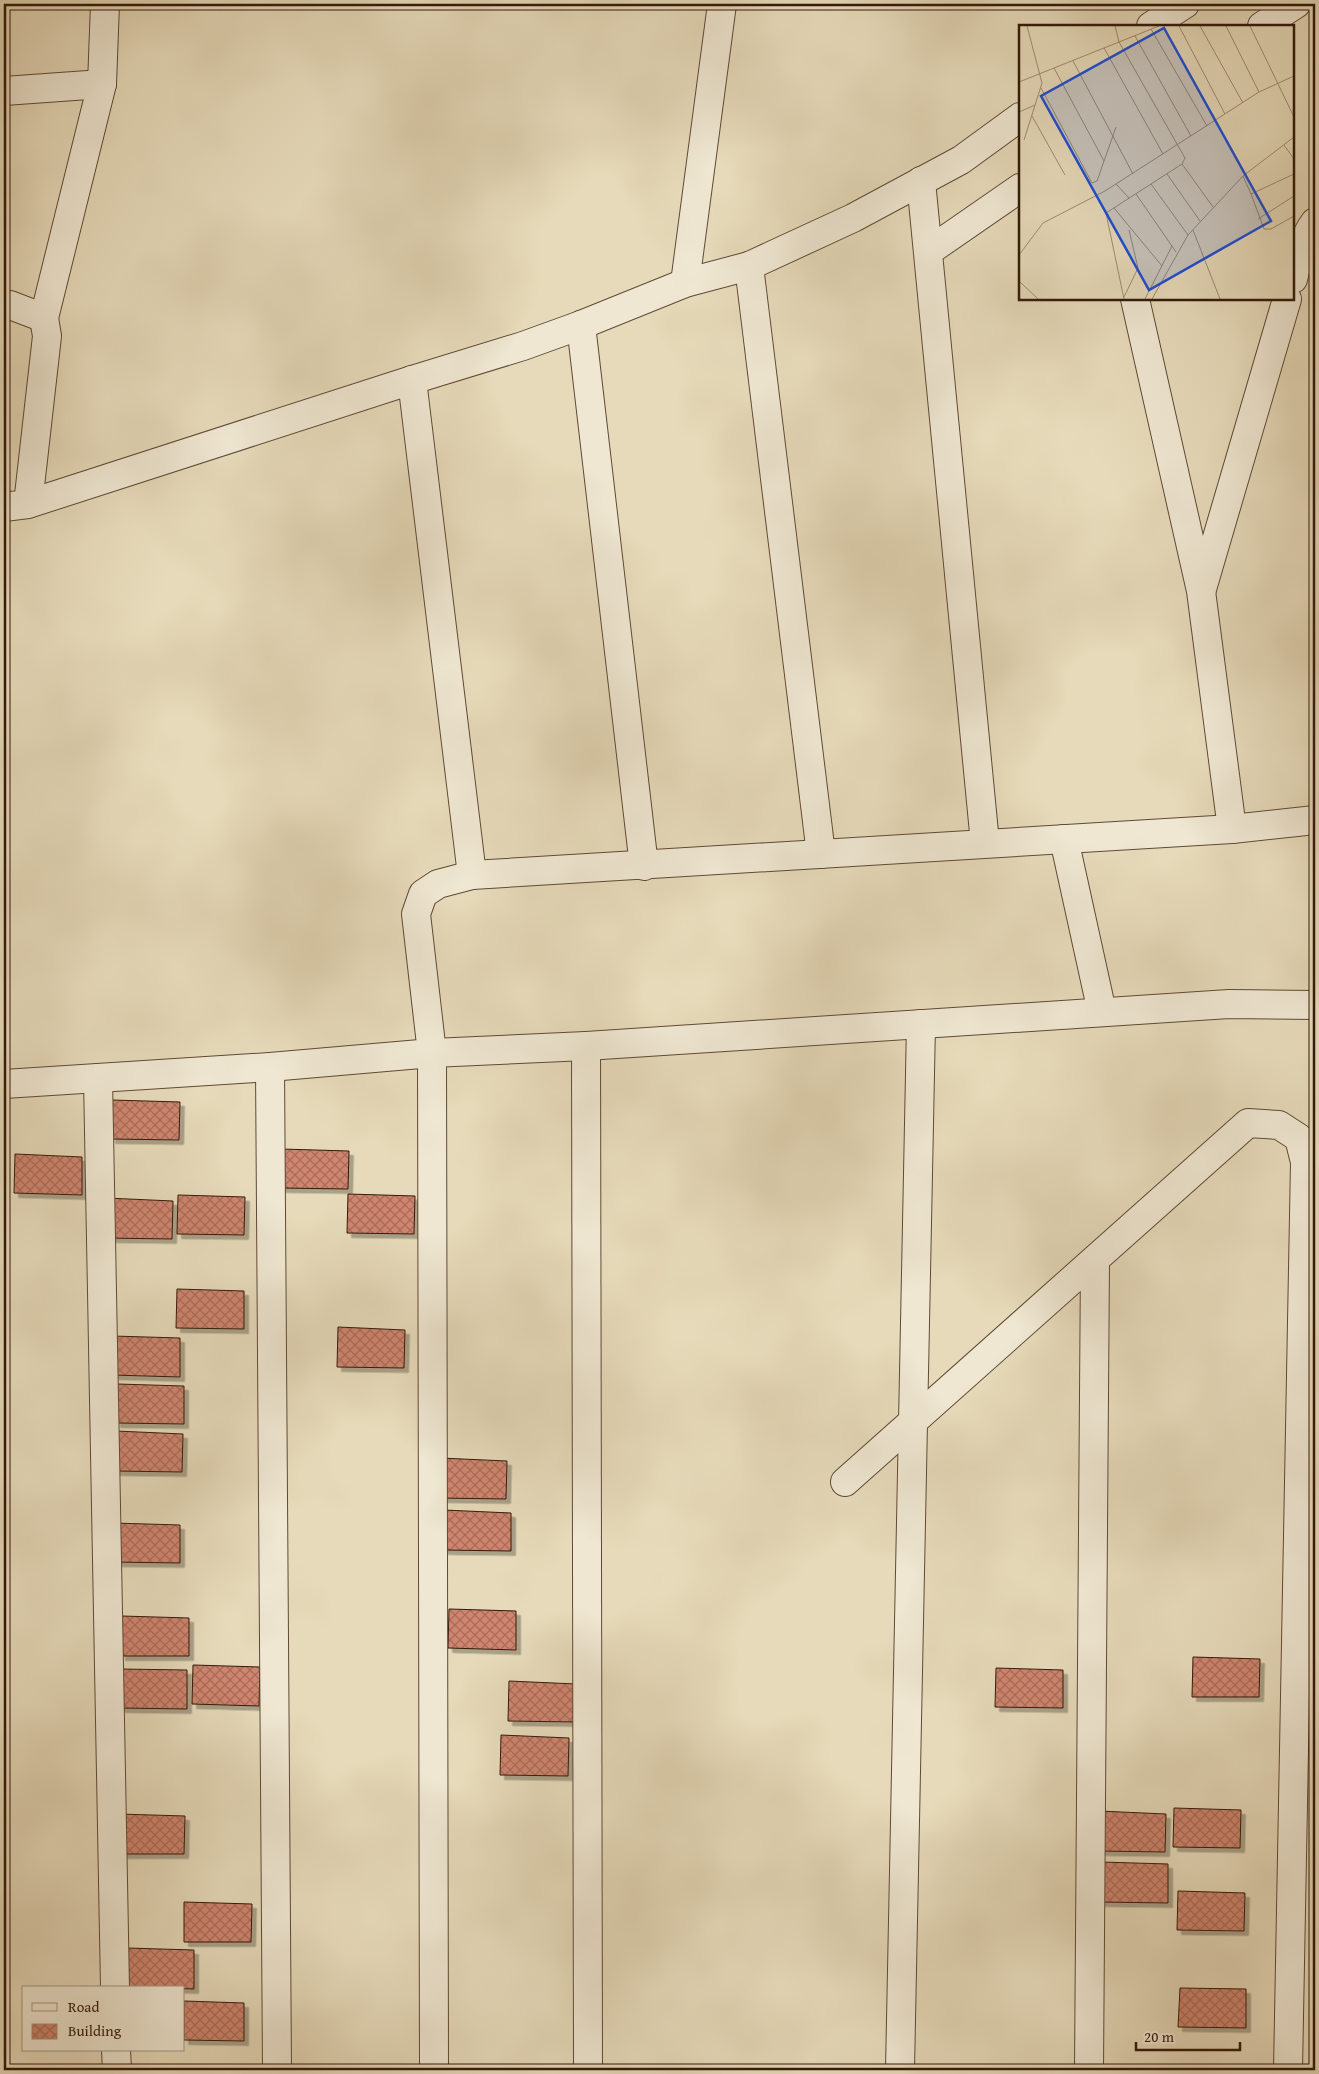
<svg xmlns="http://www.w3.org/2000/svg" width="1319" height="2074" font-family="'Gentium Book Plus',serif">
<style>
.building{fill:url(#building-cross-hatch);stroke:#321a09;filter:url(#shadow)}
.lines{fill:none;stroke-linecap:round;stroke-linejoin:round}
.minor-casing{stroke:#5f4a35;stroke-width:30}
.tertiary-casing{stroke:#5f4a35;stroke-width:30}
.minor{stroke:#efe7d2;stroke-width:28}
.tertiary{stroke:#efe7d2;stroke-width:28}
.inset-road{fill:none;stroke:#9e8d73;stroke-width:1}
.view{fill:#1d4ed8;fill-opacity:0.15;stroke:#1d4ed8;stroke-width:2.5}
.inset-edge{fill:none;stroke:#321a09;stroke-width:2.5}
</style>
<defs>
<pattern id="building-cross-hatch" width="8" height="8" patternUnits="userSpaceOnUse" patternTransform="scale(1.25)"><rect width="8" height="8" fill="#d0856f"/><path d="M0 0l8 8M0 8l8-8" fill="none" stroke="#a96c59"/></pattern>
<filter id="shadow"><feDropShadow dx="4.5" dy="4.5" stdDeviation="0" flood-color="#0004"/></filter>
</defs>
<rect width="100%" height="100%" fill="#e6daba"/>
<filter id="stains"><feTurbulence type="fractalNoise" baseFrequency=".004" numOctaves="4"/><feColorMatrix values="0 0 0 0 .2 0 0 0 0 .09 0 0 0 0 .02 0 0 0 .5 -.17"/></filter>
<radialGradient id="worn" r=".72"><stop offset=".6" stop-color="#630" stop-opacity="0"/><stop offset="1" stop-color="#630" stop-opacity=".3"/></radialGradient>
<!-- building -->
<g class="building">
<path d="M112,1100L180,1102L179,1140L111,1139Z"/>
<path d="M281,1149L349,1151L348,1189L280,1188Z"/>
<path d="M15,1154L82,1157V1195L14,1193Z"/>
<path d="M348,1194L415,1196L414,1234L347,1233Z"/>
<path d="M178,1195L245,1197L244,1235L177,1234Z"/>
<path d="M106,1198L173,1201L172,1239L105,1238Z"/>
<path d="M177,1289L244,1291V1329L176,1328Z"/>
<path d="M338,1327L405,1330L404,1368L337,1367Z"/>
<path d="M113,1336L180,1338V1377L112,1375Z"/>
<path d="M117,1384L184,1386V1424L116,1423Z"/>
<path d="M116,1431L183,1434L182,1472L115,1471Z"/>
<path d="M440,1458L507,1461L506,1499L439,1498Z"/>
<path d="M444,1510L511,1513V1551L443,1550Z"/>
<path d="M113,1523L180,1525V1563L112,1562Z"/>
<path d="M449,1609L516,1611V1650L448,1648Z"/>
<path d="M122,1616L189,1618V1656H121Z"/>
<path d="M1193,1657L1260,1659L1259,1697H1192Z"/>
<path d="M193,1665L260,1667L259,1706L192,1704Z"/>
<path d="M996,1668L1063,1670V1708L995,1707Z"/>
<path d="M120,1669L187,1670V1709L119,1708Z"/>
<path d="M509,1681L576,1684V1722L508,1721Z"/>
<path d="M501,1735L569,1738L568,1776L500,1775Z"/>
<path d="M1174,1808L1241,1810L1240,1848L1173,1847Z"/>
<path d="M1099,1811L1166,1814L1165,1852L1098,1851Z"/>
<path d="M118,1814L185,1816L184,1854H117Z"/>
<path d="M1101,1862L1168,1864V1903L1100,1902Z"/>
<path d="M1178,1891L1245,1893L1244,1931L1177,1930Z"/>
<path d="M184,1902L252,1904L251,1942H184Z"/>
<path d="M127,1948L194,1950V1989L126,1987Z"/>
<path d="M1180,1988L1246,1989V2028L1178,2027Z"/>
<path d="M184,2001L244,2003V2041L184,2040Z"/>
</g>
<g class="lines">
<!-- minor casing -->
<g class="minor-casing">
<g id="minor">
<path d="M1262,26L1296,4"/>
<path d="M4,91L102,84"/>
<path d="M921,181L985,843"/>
<path d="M929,251L1020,188"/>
<path d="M749,266L821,854"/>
<path d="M1293,279C1298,259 1303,238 1315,222"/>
<path d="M685,283L722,4"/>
<path d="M1135,299L1201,591L1232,829"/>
<path d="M4,305H10L44,318L47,336L28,504"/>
<path d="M44,318L102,84L105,4"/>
<path d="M581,325L644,866"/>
<path d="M412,380L472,875L1232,829L1315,820"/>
<path d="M1202,589L1287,299"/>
<path d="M1064,839L1102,1012"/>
<path d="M586,1046L588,2070"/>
<path d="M270,1067L277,2070"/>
<path d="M98,1078L115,1988"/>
<path d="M4,1084L270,1067L432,1053L586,1046L1229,1004L1315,1005"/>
<path d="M845,1482L1248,1123L1279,1125L1299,1138L1305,1162L1288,2070"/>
<path d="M116,2050L117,2070"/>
<path d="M434,2070L432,1053L416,914L423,894L438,884L472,875"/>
<path d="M900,2070L921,1024"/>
<path d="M1089,2070L1095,1260"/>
</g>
</g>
<!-- tertiary casing -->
<g class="tertiary-casing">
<g id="tertiary">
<path d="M1151,26L1185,4"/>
<path d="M4,507L28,504L412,380L523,346L581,325L685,283L749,266L853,218L961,160L1020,117"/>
</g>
</g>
<!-- minor -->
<use href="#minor" class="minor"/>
<!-- tertiary -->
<use href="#tertiary" class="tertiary"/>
</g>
<!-- overview -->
<g transform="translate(1019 25)">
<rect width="275" height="275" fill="#e6daba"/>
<path class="inset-road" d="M96,1L100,17L166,133L163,139M160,1L206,89M181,1L224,78M207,1L240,67L275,51M231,1L275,92M132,4L188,101M116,11L172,111M85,23L144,129M54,36L114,149M35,43L85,136M0,57L140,1M22,63L73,158L78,156L97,102M0,87L16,80M13,91L46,150M5,115L23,58L8,1M265,120L275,134M148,149L181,196M224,151L232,169L275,149M97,159L110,173M132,159L169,210M117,169L157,227M232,169L245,204H252L275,191M95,183L143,241M239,194L275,171M174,205L201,274M0,230L24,198L86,166L240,67M0,256L19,274M105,272L119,243L110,205M105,274L87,188L163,139L194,182M126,274L153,221M133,274L169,210L224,151L275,112"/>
<path class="view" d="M145,3L252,196L130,265L22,71Z"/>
<rect width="275" height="275" class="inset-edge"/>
</g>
<!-- margin -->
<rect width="1319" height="2074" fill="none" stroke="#e6daba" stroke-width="20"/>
<rect x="5" y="5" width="1309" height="2064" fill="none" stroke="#321a09" stroke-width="2.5"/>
<rect x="10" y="10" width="1299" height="2054" fill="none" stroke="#321a09"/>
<!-- legend -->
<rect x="22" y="1986" width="162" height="65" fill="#efe7d2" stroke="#a39582"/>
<rect x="32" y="2003" width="25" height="8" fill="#efe7d2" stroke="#a39582"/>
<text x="68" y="2012" font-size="15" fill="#321a09">Road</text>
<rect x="32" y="2024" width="25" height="15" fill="url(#building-cross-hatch)" stroke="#a39582"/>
<text x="68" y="2036" font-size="15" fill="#321a09">Building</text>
<!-- scale -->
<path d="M1136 2042v8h104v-8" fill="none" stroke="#321a09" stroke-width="2.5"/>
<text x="1144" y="2042" font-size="15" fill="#321a09" stroke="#efe7d2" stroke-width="4" paint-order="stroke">20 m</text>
<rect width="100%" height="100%" filter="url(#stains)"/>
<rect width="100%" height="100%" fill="url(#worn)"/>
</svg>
